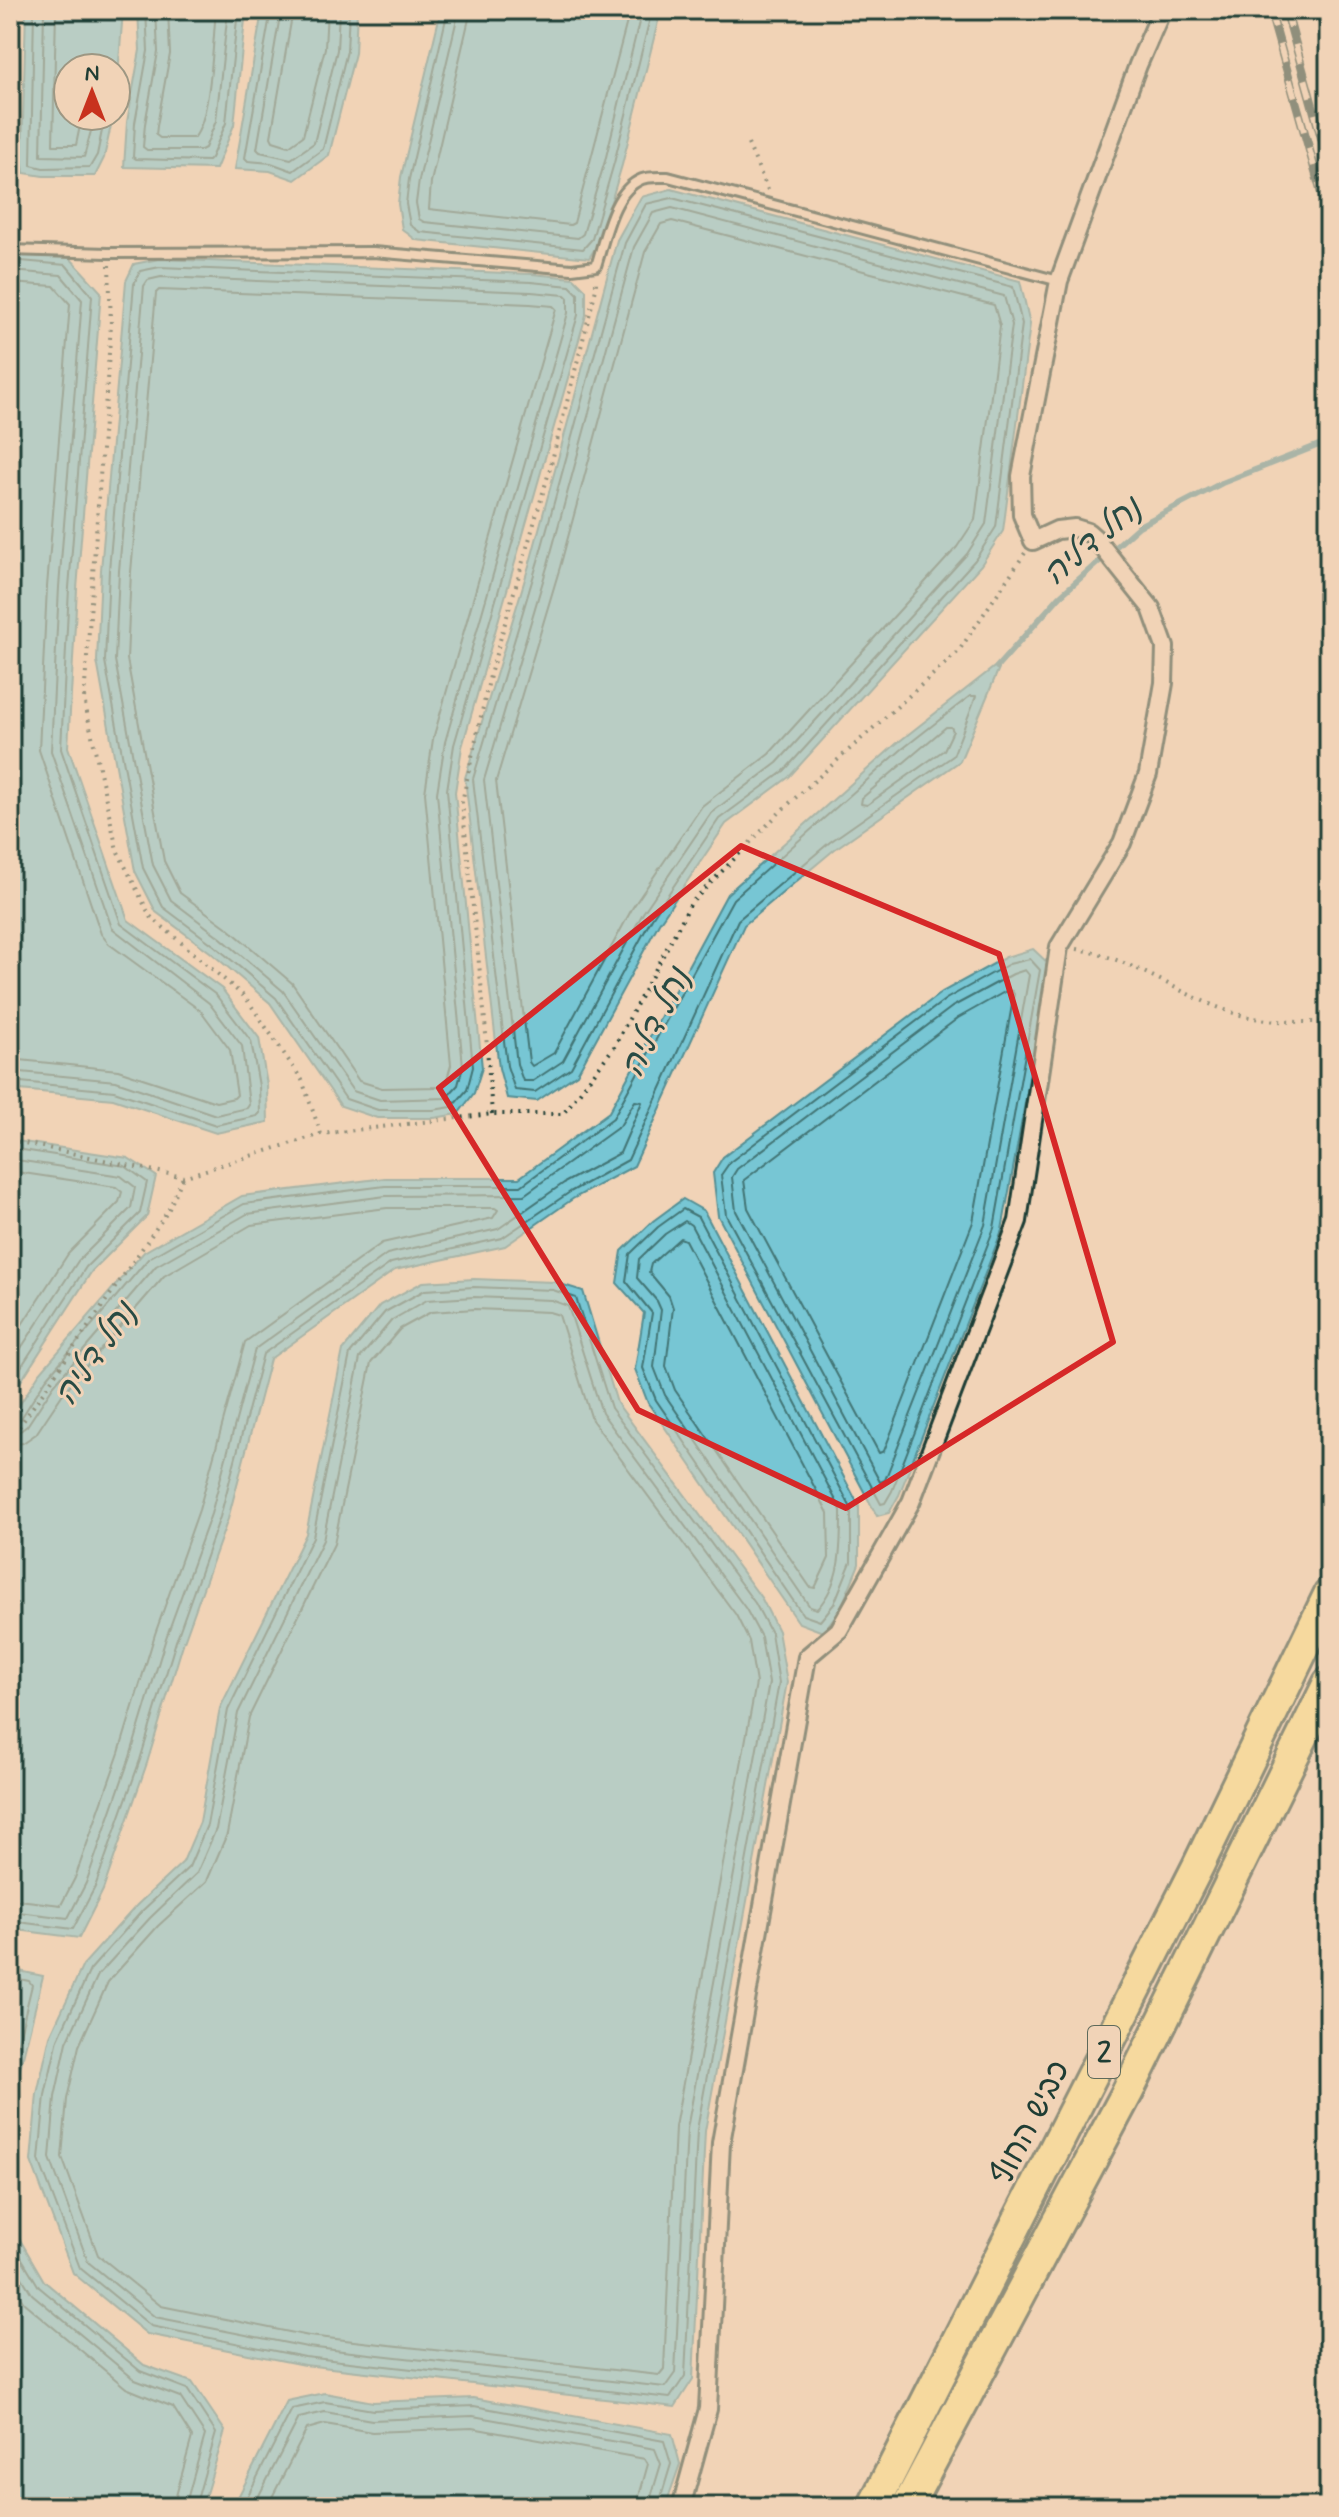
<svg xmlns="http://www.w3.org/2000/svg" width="1339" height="2517" font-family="Mynerve,'Playpen Sans Hebrew',sans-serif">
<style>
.water{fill:#77c6d4;stroke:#548f94;stroke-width:2}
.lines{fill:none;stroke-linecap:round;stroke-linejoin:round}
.shore{stroke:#427474;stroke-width:2}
.stream{stroke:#548f94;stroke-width:6}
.lane-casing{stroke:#1f3d34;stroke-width:14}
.street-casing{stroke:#1f3d34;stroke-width:22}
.highway-casing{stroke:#1f3d34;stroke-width:36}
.path{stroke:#1f3d34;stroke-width:4;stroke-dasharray:2 6;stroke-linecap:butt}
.lane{stroke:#f1d3b7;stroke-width:8}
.street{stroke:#f1d3b7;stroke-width:16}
.highway{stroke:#fde080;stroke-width:30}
.rail-casing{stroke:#1f3d34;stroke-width:9}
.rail{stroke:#f1d3b7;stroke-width:6;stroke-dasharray:18;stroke-linecap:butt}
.marked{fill:none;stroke:#d62828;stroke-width:6;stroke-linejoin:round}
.labels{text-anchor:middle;stroke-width:6;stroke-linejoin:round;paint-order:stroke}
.shield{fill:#f1d3b7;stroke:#5e6a5b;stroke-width:2}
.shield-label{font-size:30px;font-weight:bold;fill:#1f3d34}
.street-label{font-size:32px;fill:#1f3d34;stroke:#f1d3b7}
.water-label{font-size:34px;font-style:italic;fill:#284b44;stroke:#f1d3b7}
</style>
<rect width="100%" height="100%" fill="#f1d3b7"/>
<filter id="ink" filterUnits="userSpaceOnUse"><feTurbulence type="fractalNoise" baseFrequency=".0125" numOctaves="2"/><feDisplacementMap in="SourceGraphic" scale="16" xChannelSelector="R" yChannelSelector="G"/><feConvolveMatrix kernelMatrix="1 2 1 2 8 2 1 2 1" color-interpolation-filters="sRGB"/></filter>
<g filter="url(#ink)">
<!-- water -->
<g class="water">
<path d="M26,10H123L116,101V68H68V116H113L104,158L95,176H43L24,173L22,158Z"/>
<path d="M138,10H246L234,125L216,169L124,167L127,122L140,50Z"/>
<path d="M265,10H357L355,53L329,155L295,180L270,171L235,169L261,17Z"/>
<path d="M441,10H661L622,165L599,242L589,258L416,240L402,229L398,204L401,177Z"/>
<path d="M671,189L1020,281L1030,324L1003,531L981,565L789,777L726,824L659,923L577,1074L537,1101L507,1098L499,1068L465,778L531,559L617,240L641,197Z"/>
<path d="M10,253L70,258L101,292L77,589L68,747L128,920L222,989L259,1038L267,1085L268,1122L216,1133L113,1099L10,1089Z"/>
<path d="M159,259L532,274L574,278L586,290V315L462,747L455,792L482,1068L474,1093L458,1114L434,1118H377L341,1106L270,1003L210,952L156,912L135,871L97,661L101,570L126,281L134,264Z"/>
<path d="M1002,661L960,761L835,849L744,925L634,1166L574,1198L505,1246L395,1270L270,1359L228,1519L183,1644L147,1763L103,1890L79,1938L10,1929V1420L39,1374L144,1252L242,1196L385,1178H519L609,1112L727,894L896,744Z"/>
<path d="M1033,949L1050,965L1002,1230L899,1495L889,1513L877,1516L718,1216L713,1173L723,1157L942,992L1006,957Z"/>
<path d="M10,1140L128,1158L156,1176L147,1216L92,1271L10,1398Z"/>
<path d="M683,1199L704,1211L859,1506V1564L841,1608L823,1632L799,1623L648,1403L635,1369L644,1313L617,1283L622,1251L653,1221Z"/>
<path d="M474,1279L554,1282L583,1291L617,1403L762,1599L778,1631L787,1682L705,2131L693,2379L675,2407L304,2365L147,2334L73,2273L31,2161L37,2094L50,2036L83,1965L137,1905L183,1862L200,1822L220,1708L306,1534L343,1350L380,1305L423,1282Z"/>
<path d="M10,1969L43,1976L10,2109Z"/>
<path d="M10,2165L12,2226L44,2281L144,2365L192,2382L225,2431L202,2507H10Z"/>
<path d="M325,2393L373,2402L474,2398L672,2434L680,2464L665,2507H233L287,2401Z"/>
</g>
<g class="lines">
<!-- shore -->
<g class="shore">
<path d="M34,10L31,165L43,168L90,167L97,155L105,116"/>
<path d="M44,10L41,156L84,157L95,116"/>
<path d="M56,10L53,145H76L82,116"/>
<path d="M146,10L148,51L135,123L133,157L136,159L208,161L211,158L226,123L238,10"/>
<path d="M156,10L158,52L145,124L143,147L147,150H201L205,148L216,121L228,10"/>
<path d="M168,10L170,54L157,126L156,135L160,138H194C211,120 213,38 216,10"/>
<path d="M271,10L245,158L248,161L271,163L293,171L323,149L347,51L349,10"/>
<path d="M281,10L257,149L260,152L291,159L314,143L337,50L339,10"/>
<path d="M293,10L271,137L273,141L289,146L303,136L325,48L327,10"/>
<path d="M448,10L409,179L406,204L410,225L420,232L583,249L592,239L614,163L652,10"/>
<path d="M459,10L419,180L416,203L419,219L424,222L578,238L583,234L605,161L642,10"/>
<path d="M471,10L431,182L429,209L570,225L574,223L630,10"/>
<path d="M672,198L1013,287L1022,324L996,527L975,560L784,771L719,819L652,918L571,1068L535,1092L515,1090L507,1066L473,779L538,561L625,243L646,204Z"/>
<path d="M672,208L1004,296L1012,325L986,524L967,554L777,763L711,813L643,913L563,1061L533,1081H523L517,1064L484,780L548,564L634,247L653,213Z"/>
<path d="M672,221L994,305L1000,326L975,520L957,547L769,754L702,806L633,907L554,1053L532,1066L529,1062L496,781L560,567L645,252L661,224Z"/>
<path d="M10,260L66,265L92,296L69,588L61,749L121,924L216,995L251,1041L259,1086L260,1113L257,1116L216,1125L114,1091L10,1081"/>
<path d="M160,267L531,282L570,286L578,294V315L454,745L447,790L473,1067L467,1090L452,1107L433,1110H378L346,1099L276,998L215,946L163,907L143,868L105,661L109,570L134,284L140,271Z"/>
<path d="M10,271L61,275L82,300L59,587L51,751L112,928L209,1003L242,1046L249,1105L247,1108L216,1115L116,1081L10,1071"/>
<path d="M161,277L531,292L565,295L568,298V313L445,742L437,793L463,1066L458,1085L446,1098L380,1100L353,1091L283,991L221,938L171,900L153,865L115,660L119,571L144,286L148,280Z"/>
<path d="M10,283L54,286L70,304L47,587L39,750L101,934L109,944L201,1011L230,1050L237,1095L234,1098L216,1102L118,1070L10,1059"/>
<path d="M159,290L530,304L553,306L556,309L433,739L425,793L451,1065L447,1079L440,1087L382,1088L359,1081L292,983L229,929L180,893L164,861L127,659L131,572L156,293Z"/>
<path d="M946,727H951L953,731L944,750L867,805L861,804L862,798Z"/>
<path d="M1030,959L1040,970L994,1228L892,1491L885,1503L881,1504L726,1215L721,1175L730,1162L946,999L1009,964Z"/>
<path d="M1025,970L1029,975L985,1225L885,1480L880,1482L736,1211L732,1177L737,1169L952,1007L1013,974Z"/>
<path d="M1008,990L1012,991L1014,994L973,1222L884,1451L879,1453L748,1208L744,1180L958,1018Z"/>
<path d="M10,1148L125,1166L147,1182L140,1213L86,1267L10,1384"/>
<path d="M10,1159L121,1176L135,1187L131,1208L78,1261L10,1365"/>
<path d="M10,1171L116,1187L122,1192L119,1202L68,1254L10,1343"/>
<path d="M683,1209L698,1217L851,1508V1562L834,1604L820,1621L803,1615L656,1400L643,1368L652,1313L626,1281L630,1254L658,1227Z"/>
<path d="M685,1221L691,1225L841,1510C841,1545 842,1582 817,1609L810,1607L665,1395L654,1367L661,1310L657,1301L637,1278L639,1259L665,1234Z"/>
<path d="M680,1238L685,1240L828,1513L829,1558L815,1588L810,1587L675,1390L666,1366L673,1308L669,1296L649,1272L651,1264Z"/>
<path d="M474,1287L553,1290L576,1298L611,1408L755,1603L771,1633L779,1683L697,2130L685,2376L670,2398L305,2357L151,2326L80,2268L39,2160L45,2095L58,2039L90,1970L142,1911L189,1867L207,1825L228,1710L313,1537L350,1354L385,1312L425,1290Z"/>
<path d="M474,1297L551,1300L568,1306L602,1413L746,1609L761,1637L769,1683L687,2129L675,2373L665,2387L307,2347L155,2317L88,2262L50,2158L55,2097L67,2042L98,1975L150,1918L197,1873L216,1829L238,1713L323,1540L360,1358L392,1320L427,1300Z"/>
<path d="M475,1309L549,1312L559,1315L592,1420L736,1615L749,1641L756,1683L675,2127L664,2369L659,2375L309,2336L161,2306L98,2255L62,2157L67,2099L79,2046L108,1982L158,1926L207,1881L227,1834L249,1717L334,1544L371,1363L400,1329L431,1312Z"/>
<path d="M10,1423L20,1420L46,1379L149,1258L244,1204L385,1186H521L613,1118L733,899L901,750L970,696H976L953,756L830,842L738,920L628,1160L570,1192L502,1238L391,1263L263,1354L220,1517L176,1641L140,1760L95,1887L73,1929L10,1921"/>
<path d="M10,1433L19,1432L27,1426L54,1385L156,1266L247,1214L386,1196L524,1195L620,1126L635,1101L642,1102L620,1153L564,1183L498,1229L387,1254L255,1349L211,1514L166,1638L130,1757L86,1883L68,1918L10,1911"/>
<path d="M10,1445L23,1443L36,1434L64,1392L164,1276L251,1225L387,1208H495L498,1210L493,1218L382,1243L245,1342L199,1510L155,1634L119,1753L75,1878L61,1905L10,1899"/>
<path d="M10,1977L29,1981L32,1985L10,2075"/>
<path d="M10,2239L39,2287L140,2371L187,2389L216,2433L195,2507"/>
<path d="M10,2258L32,2294L135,2380L180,2397L205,2435L185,2507"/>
<path d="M10,2282L24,2303L126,2388L173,2407L192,2437L173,2507"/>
<path d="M242,2507L292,2409L325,2402L373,2410L474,2406L664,2441L671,2464L658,2507"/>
<path d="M253,2507L299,2418L325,2412L372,2420L473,2416L655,2449L661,2464L648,2507"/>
<path d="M267,2507L307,2429L325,2424L372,2432L472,2428L645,2459L648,2464L636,2507"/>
</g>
<!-- stream -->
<path class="stream" d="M997,667L1060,596L1139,526L1222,483L1329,441"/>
<!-- lane casing -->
<g class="lane-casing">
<path id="lane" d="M10,250L108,253L373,252L572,269L596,266C605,239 612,191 642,179C650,176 659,177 668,177L1059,281"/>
</g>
<!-- street casing -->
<g class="street-casing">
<path id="street" d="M681,2507L708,2409L721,2143L807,1657L839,1630L911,1502L1018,1221L1059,947L1122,843L1148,774L1164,683L1165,647L1151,608L1096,539L1088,532L1075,528L1057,530L1033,541L1022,515L1021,476L1059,281L1138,65L1162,10"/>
</g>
<!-- highway casing -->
<g class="highway-casing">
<g id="highway">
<path d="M873,2507L1198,1866L1329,1595"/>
<path d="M907,2507L1127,2093L1329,1683"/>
</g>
</g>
<!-- path -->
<g class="path">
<path d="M748,144L768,190"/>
<path d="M109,265L111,325L84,699L117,850L150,916L246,998L302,1080L321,1134"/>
<path d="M1077,949C1132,958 1179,995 1231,1012C1263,1023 1296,1022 1329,1022"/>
<path d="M492,1114L485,1021L462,802L491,671L549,472L596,289V279"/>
<path d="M10,1140L183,1177L321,1134L492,1114H563L614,1047L691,903L783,809L958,652L1025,553"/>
<path d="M10,1440L168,1211L183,1177"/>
</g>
<!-- lane -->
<use href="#lane" class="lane"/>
<!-- street -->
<use href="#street" class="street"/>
<!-- highway -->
<use href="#highway" class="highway"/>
<!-- rail casing -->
<g class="rail-casing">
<g id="rail">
<path d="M1270,10L1329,220"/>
<path d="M1286,10L1329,165"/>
</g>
</g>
<!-- rail -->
<use href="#rail" class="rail"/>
</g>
</g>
<!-- marked area -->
<path d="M0 0H1339V2517H0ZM741,846L999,954L1113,1342L846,1508L638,1410L439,1088Z" fill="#f1d3b7" fill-opacity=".55" fill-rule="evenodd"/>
<path class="marked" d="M741,846L999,954L1113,1342L846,1508L638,1410L439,1088Z"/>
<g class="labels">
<!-- shield labels -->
<rect class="shield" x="1088" y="2026" width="32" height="52" rx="6"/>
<g class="shield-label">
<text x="1104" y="2062">2</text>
</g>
<!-- street labels -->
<g class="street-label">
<text transform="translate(1029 2122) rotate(-63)" y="11">כביש החוף</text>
</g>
<!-- water labels -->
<g class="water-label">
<text transform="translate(1091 540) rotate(-40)" y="12">נחל דליה</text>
<text transform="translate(654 1022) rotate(-64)" y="12">נחל דליה</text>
<text transform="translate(94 1353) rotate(-55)" y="12">נחל דליה</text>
</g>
</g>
<!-- margin -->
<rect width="1339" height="2517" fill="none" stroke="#f1d3b7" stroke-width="40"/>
<rect x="20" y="20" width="1299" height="2477" fill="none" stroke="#1f3d34" stroke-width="3" filter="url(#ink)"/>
<!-- north arrow -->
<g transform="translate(92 92)"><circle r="38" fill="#f1d3b7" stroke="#9d9783" stroke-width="2"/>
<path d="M0-6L14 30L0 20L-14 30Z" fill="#c8321e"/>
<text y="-12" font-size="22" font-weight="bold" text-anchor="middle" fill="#1f3d34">N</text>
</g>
</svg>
